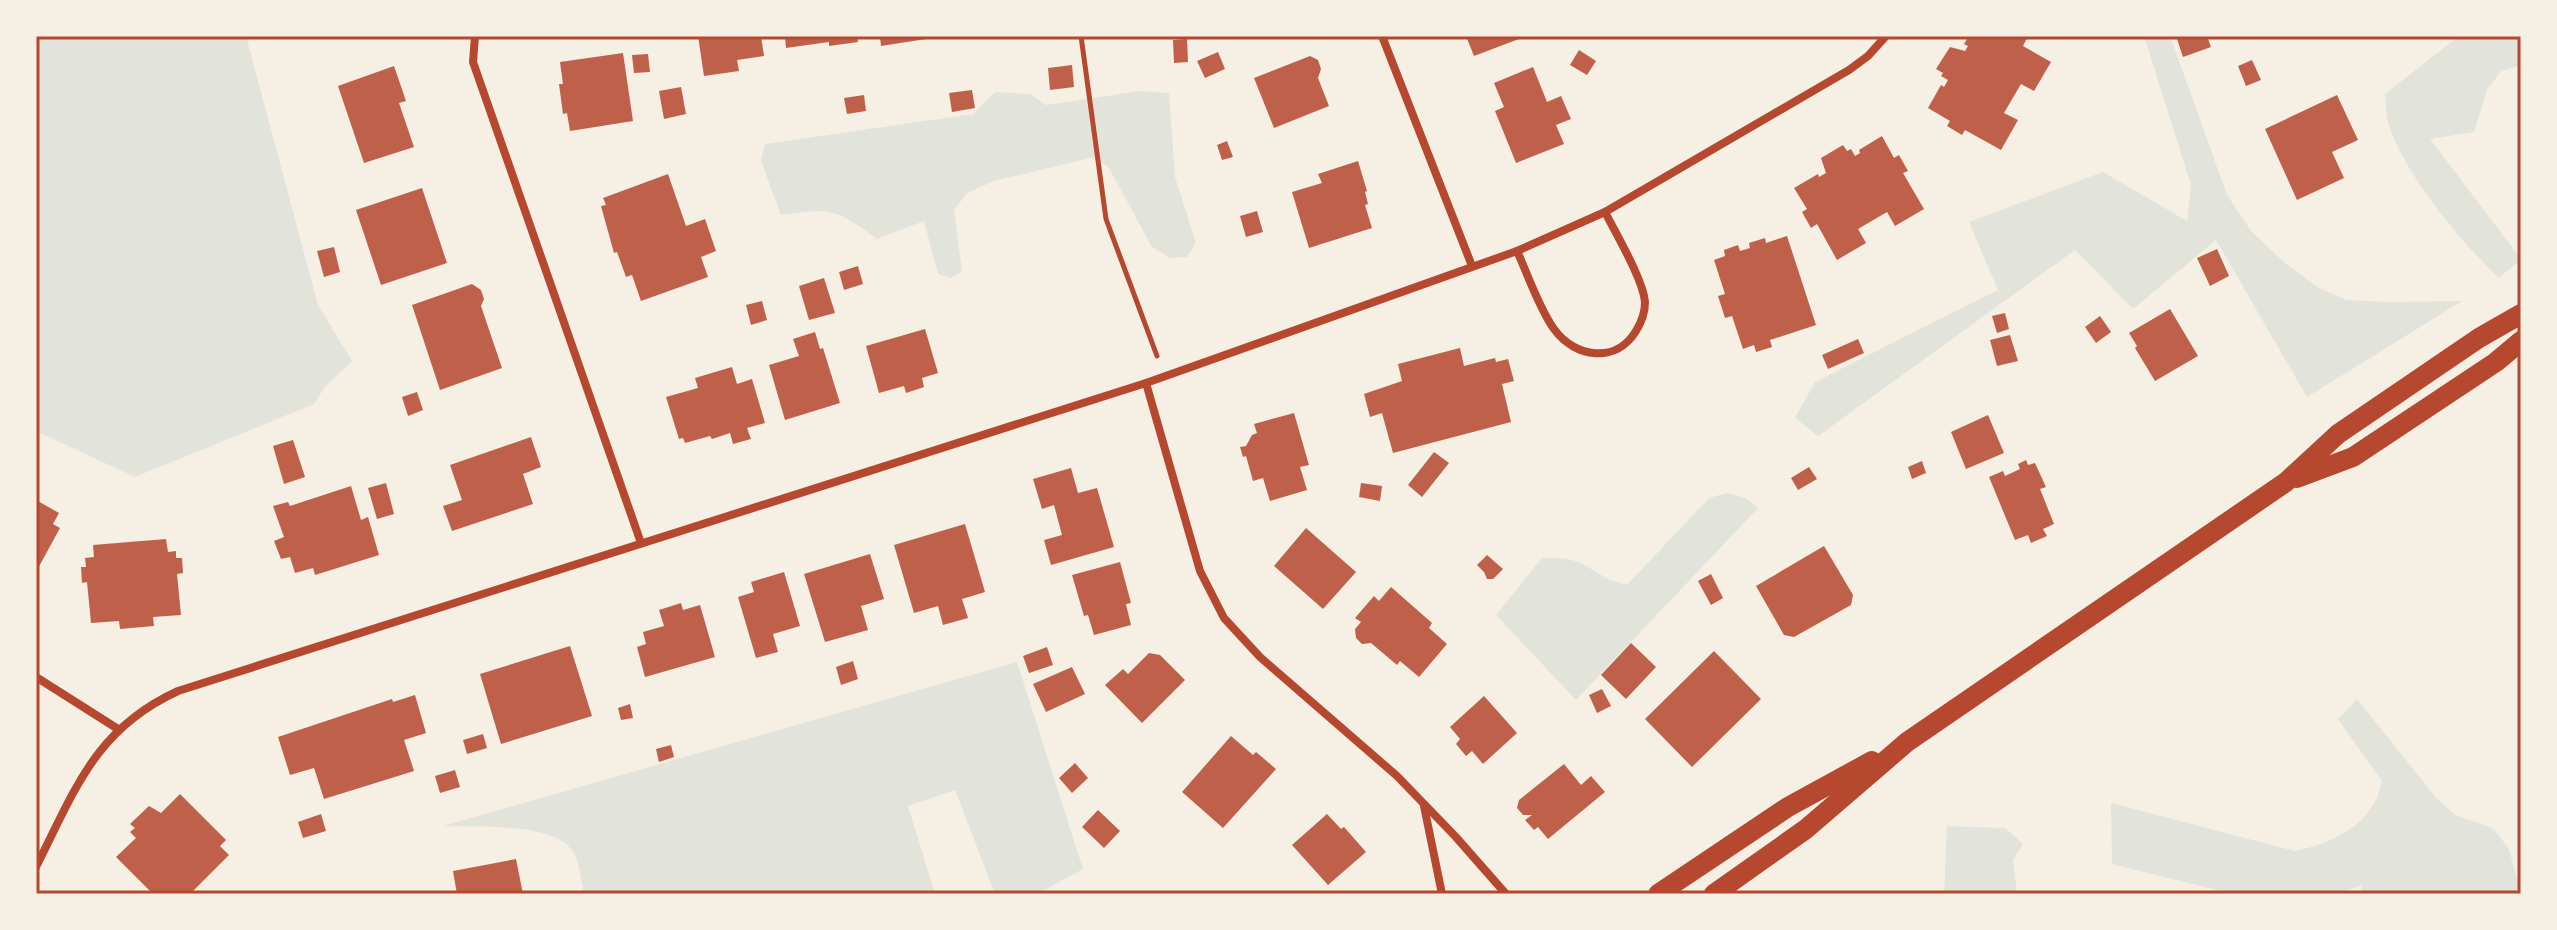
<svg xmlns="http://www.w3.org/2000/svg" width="2557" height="930" font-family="'PT Serif',serif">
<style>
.green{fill:#e2e4dc}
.building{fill:#bf614a}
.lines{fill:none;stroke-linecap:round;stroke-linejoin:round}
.path{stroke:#b5482f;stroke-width:5}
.minor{stroke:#b5482f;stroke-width:8}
.primary{stroke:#b5482f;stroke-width:20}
.neatline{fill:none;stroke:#b5482f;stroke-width:3}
</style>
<rect width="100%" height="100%" fill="#f6efe4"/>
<!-- green -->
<g class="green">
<path d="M36,36H246L318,305L352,361L324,388L314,404L135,477L36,431Z"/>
<path d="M2144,36H2170L2227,195L2251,231L2285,263L2317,287L2346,300L2389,302L2462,301L2307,397L2216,240L2133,309L2075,250L1818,436L1795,418L1815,382L1998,290L1969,222L2103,172L2187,221L2191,185Z"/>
<path d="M2459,36H2521V65L2501,71L2487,90L2474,132L2430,139L2521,259L2499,278C2461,242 2405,175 2389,125C2386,116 2386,104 2385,94Z"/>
<path d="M1140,91L1169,93L1175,177L1196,243L1187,257L1170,258L1152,247L1109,168L1095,157L994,181L967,193L954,210L962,272L950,278L938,274L924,221L877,239C835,208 832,208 781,215L761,161L765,144L973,114L995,92L1030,94L1046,105Z"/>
<path d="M1727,493L1745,498L1758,508L1576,700L1496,615L1542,558C1553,558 1564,557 1575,561C1595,568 1606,583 1628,584L1709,498Z"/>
<path d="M1017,662L1083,869L1037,894H995L955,790L908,806L935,894H584C581,882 580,862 573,852C555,821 475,828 443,826Z"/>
<path d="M2357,699L2438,800L2456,815L2494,829L2509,849L2521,894H2360L2362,885L2339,894H2233L2112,864L2111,803L2295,851C2334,843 2374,824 2382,781L2338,719Z"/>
<path d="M1947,826L2005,828L2023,844L2013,860L2017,894H1944Z"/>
</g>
<!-- building -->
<g class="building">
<path d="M698,36H761L764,56L737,60L739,71L704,76Z"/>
<path d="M785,36H857L858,42L829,46V42L786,48Z"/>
<path d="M880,36H926V39L881,46Z"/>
<path d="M1466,36H1518L1519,39L1474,56Z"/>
<path d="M1969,36H2025L2027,38L2023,46L2051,62L2034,91L2021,84L2004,113L2018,120L2001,150L1965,130L1962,135L1947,126L1950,121L1928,108L1941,85L1944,87L1948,80L1941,76L1943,73L1936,69L1950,47L1965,51L1968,46L1964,44Z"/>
<path d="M2176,36H2207L2211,47L2183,57Z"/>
<path d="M1187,39L1188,62L1174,63L1173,40Z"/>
<path d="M1579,50L1596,61L1587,75L1570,65Z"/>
<path d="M1218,52L1225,69L1205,78L1197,61Z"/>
<path d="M623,53L633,121L570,131L567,113L563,114L559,84H563L560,62Z"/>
<path d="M648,54L650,72L634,73L632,55Z"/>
<path d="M1310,56L1318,60L1321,69L1318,78L1329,106L1274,128L1254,78Z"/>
<path d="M2252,60L2261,80L2246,86L2238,66Z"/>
<path d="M1072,65L1074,87L1050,90L1048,68Z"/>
<path d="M394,66L406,101L399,103L414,147L364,163L338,86Z"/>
<path d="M1533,67L1547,102L1561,96L1571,119L1556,125L1564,144L1516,163L1495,111L1504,107L1494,83Z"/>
<path d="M681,87L686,114L664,119L659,91Z"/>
<path d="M972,90L975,108L952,112L949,93Z"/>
<path d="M864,95L866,111L847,114L844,98Z"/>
<path d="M2337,95L2358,140L2332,152L2344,178L2297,200L2265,129Z"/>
<path d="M1882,136L1894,158L1899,155L1908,171L1903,173L1924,209L1895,226L1887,212L1858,229L1866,243L1837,260L1817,224L1811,228L1802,212L1807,209L1794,188L1818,174L1819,177L1826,173L1821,158L1843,145L1847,151L1851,149L1855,156L1860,153L1859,150Z"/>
<path d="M1227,141L1233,157L1222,160L1217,145Z"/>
<path d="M1358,161L1367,191L1365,192L1368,204L1365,205L1372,228L1309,248L1292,192L1322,183L1318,174Z"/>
<path d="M668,174L686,226L705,219L716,251L701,257L708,277L641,301L632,275L626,277L617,252L614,253L601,206L606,205L603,198Z"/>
<path d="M422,188L447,263L381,285L356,210Z"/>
<path d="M1257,211L1263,232L1246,237L1240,216Z"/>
<path d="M1787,236L1816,325L1770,340L1772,347L1756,352L1754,345L1743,349L1732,316L1725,318L1718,296L1725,294L1714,260L1725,256L1724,250L1738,245L1740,251L1750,248L1749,243L1765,238L1766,243Z"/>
<path d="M334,247L340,272L324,277L317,251Z"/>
<path d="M2217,249L2229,276L2210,286L2197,258Z"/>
<path d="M858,266L863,284L844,290L839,272Z"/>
<path d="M824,278L835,313L809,320L799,286Z"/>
<path d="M472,284L481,290L484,299L481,306L502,368L440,390L412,305Z"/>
<path d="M762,301L767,320L751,325L746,305Z"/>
<path d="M2170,309L2198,356L2155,381L2135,348L2137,346L2129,333Z"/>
<path d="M2005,313L2009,329L1997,333L1992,316Z"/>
<path d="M2100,316L2111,332L2096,343L2085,327Z"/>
<path d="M925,329L938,373L922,378L924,387L906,393L904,386L879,393L866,346Z"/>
<path d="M815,332L820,349L823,348L840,403L785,420L769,365L799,356L793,339Z"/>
<path d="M2010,335L2018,361L1997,366L1990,340Z"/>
<path d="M1858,339L1864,353L1828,369L1822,355Z"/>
<path d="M1460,348L1464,366L1495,358L1496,362L1508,359L1514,381L1502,384L1511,422L1393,453L1382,413L1370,417L1364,394L1402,381L1398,364Z"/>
<path d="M732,367L737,384L752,379L765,423L747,428L751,439L733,444L730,433L712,439L710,436L685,443L683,438L679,439L666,397L698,388L695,378Z"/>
<path d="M417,392L423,410L408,416L402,397Z"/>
<path d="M1294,413L1309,465L1300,467L1307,490L1270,501L1263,478L1253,481L1246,456L1243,457L1240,447L1246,446L1252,435L1257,433L1254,424Z"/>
<path d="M1988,415L2004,453L1966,469L1951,432Z"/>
<path d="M531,437L541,467L523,474L533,504L452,531L443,506L462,500L450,465Z"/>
<path d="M293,440L305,477L284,484L273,446Z"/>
<path d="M1434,452L1449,463L1422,497L1408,485Z"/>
<path d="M2026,460L2028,465L2035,463L2046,487L2040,489L2054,524L2043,529L2047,536L2031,543L2028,535L2015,540L1989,477L2003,471L2005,476L2020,469L2018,464Z"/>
<path d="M1922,461L1926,473L1912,479L1908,467Z"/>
<path d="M1809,467L1817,479L1798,490L1791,478Z"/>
<path d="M1071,468L1078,493L1097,488L1114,547L1051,565L1044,540L1062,535L1054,505L1042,509L1033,479Z"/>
<path d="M386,483L394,514L377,519L368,488Z"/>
<path d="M1361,483L1382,486L1380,501L1359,497Z"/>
<path d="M351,486L361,520L368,517L379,555L315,575L313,568L295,573L290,557L281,559L274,541L284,537L273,506L288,502L290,506Z"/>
<path d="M36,500L59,513L53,524L60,528L36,572Z"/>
<path d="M965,524L985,592L962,599L968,618L943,625L938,606L914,613L894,545Z"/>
<path d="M1306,528L1356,572L1323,609L1274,566Z"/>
<path d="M166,539L168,552L176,551V558H182L183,573L177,574L181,615L153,617L154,626L120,629L119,621L91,623L87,582L82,583L81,567H86L85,558L94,557L93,545Z"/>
<path d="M1824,546L1853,595L1851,605L1794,637L1784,635L1756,586Z"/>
<path d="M870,554L884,599L861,606L868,630L825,642L804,574Z"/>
<path d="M1487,555L1503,569L1493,579H1487L1484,572L1477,565Z"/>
<path d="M1120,562L1131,603L1126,604L1131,625L1094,635L1088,615L1084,616L1072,575Z"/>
<path d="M784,572L800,626L773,634L778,652L756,658L738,597L754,592L751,582Z"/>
<path d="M1711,574L1723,598L1711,605L1698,581Z"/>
<path d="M1391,587L1432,623L1429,628L1447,644L1419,677L1400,661L1397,665L1371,643L1362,644L1356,638L1355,629L1361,622L1355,618L1374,596L1379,601Z"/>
<path d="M681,603L683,610L700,605L715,657L645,677L637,647L646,644L643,632L664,626L659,610Z"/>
<path d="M1631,643L1656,667L1626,699L1601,675Z"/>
<path d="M570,646L592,716L501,744L480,674Z"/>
<path d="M1047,647L1053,665L1029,673L1023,656Z"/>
<path d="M1714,651L1761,699L1692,767L1645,719Z"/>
<path d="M1149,653L1160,655L1185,680L1142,723L1105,685L1123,669L1128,674Z"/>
<path d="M853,661L858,679L841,685L836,667Z"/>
<path d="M1072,667L1085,694L1046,712L1033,684Z"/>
<path d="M1602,689L1611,706L1597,713L1589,695Z"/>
<path d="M415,695L426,733L404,740L414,771L324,799L314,768L290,775L278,737L392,699L393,702Z"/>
<path d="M1484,696L1517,733L1483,764L1472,751L1466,756L1456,744L1460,739L1450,727Z"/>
<path d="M630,704L633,718L621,720L618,708Z"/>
<path d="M483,734L487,748L467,754L463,740Z"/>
<path d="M1231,736L1253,755L1256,752L1276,769L1223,828L1182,792Z"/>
<path d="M671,745L674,757L659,762L656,749Z"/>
<path d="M1075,763L1088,778L1072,793L1059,778Z"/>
<path d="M1564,764L1581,785L1591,776L1605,792L1548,839L1538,827L1534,830L1525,820L1532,815H1523L1517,808L1519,800Z"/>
<path d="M455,770L460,787L440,793L435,776Z"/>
<path d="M180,794L226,840L220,846L229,855L190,894H153L116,857L136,838L130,832L135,828L130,824L149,806L161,813Z"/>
<path d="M1098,810L1120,831L1104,848L1082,827Z"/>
<path d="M321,814L326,831L303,838L298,822Z"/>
<path d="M1327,814L1341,829L1344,827L1366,852L1328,885L1292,845Z"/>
<path d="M516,859L523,894H457L453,871Z"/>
</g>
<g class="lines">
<!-- path -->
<path class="path" d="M1081,36L1106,219L1157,356"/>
<!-- minor -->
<g class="minor">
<path d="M475,36L473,62L641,543"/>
<path d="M1382,36L1472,266"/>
<path d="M1517,251C1528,275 1539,308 1554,329C1575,358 1616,364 1636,331C1641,323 1645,313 1645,302C1643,279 1616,234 1605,212"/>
<path d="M1146,383L1200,571L1224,618L1260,657L1397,776L1455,836L1506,894"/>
<path d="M36,677L118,729"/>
<path d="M1424,806L1442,894"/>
<path d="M36,867C75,790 95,729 178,691L1146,383L1517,251L1605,212L1849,70L1868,56L1886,36"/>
</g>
<!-- primary -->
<g class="primary">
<path d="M2297,478L2353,457L2496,362L2521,341"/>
<path d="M1658,894L1788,807L1872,761"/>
<path d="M1714,894L1806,829L1907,742L2286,482L2338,434L2479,338L2521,314"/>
</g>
</g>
<!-- border -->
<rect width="2557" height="930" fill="none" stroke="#f6efe4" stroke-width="76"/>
<rect x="38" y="38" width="2481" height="854" class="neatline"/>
</svg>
